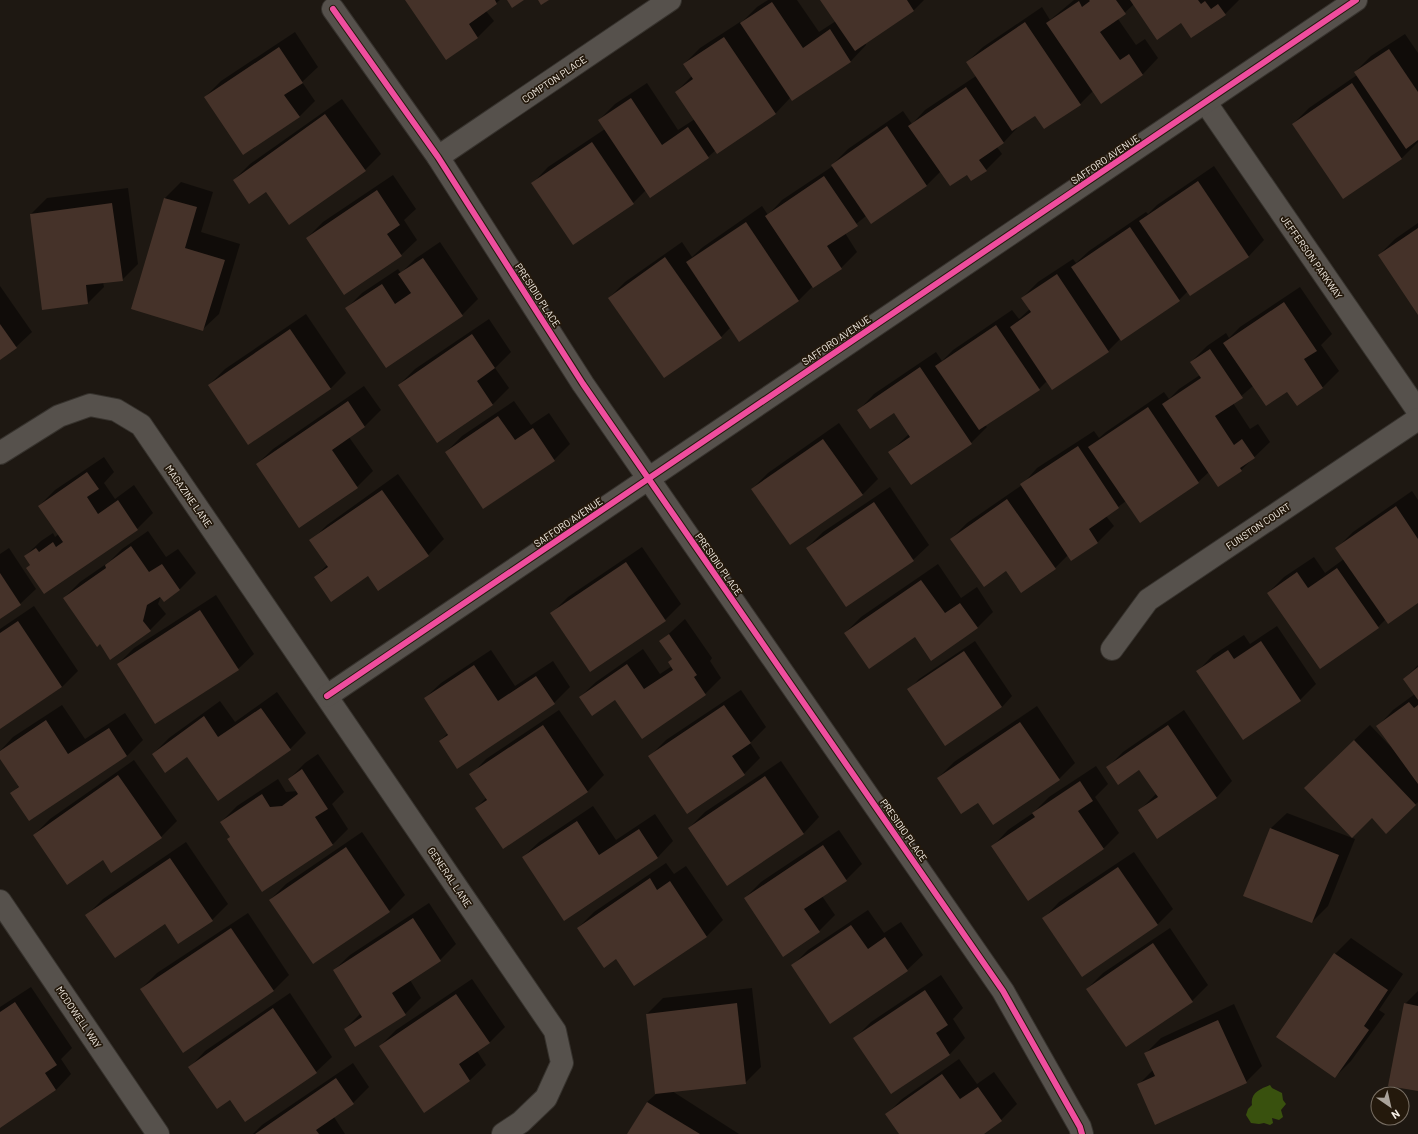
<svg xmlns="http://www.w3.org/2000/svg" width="1418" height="1134" font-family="Barlow,sans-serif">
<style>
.water{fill:#39510e}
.shadow{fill:#0007}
.building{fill:#453229}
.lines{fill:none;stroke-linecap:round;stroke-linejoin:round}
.minor-casing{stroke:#36322d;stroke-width:24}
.minor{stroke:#56514c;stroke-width:22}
.cycleway-casing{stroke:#24190c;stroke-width:8}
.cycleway{stroke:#ef4d9e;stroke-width:6}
.labels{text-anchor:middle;stroke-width:3.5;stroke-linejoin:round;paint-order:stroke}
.street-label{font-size:10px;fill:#f5eee5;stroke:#24190c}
</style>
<rect width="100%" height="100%" fill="#1e1812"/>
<!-- water -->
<path class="water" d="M1270,1085L1272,1088L1282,1093L1283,1100L1286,1104L1281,1110L1283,1117L1279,1120L1272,1118L1273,1123L1270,1125L1264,1123L1259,1124L1251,1123L1246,1115L1248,1109L1252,1105C1250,1093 1260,1089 1270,1085Z"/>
<!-- shadow -->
<g class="shadow">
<path d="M407,0H500L486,11L494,21L478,37L446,59Z"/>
<path d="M768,0H797L819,32L836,21L821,0H924L914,10L865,43L866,45L851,61L792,99L791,97L775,114L716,150L708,157L646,190L633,203L533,183L548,167L605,129L599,120L615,104L647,83L678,130L695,119L676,92L692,76L684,64L700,48L740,22L741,23L757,7Z"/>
<path d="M1074,0H1239L1225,14L1182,22L1134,4L1118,19L1136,45L1145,39L1158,58L1143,74L1102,103L1093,91L1080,104L1045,128L1036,114L1019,126L1004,142L997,147L1002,154L986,170L967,174L941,171L927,185L871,223L866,216L845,233L857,252L841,268L813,286L799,300L739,341L730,328L721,337L609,298L625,282L682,242L692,257L703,247L762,206L768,215L782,200L833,166L832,165L848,149L903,111L912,124L925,110L976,76L967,62L983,47L1042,7L1050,20Z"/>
<path d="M295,32L318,67L302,82L315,101L299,117L205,97L221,81Z"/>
<path d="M1405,34L1418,53V142L1402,158L1343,197L1293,124L1309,108L1357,75L1355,72L1371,56Z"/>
<path d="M342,99L381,154L365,170L266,191L234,180L250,164Z"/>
<path d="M1214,166L1264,240L1249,256L1191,295L1188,291L1179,300L1121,338L1108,351L1053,388L1047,381L1039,389L985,425L987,427L971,443L890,452L909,434L894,412L859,410L874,394L936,352L942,361L953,350L1012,310L1019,319L1030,309L1022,298L1038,282L1073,259L1076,263L1089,251L1146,212L1148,214L1157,205Z"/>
<path d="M393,175L416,209L404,220L417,240L401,255L307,238L323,222Z"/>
<path d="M181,182L213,192L201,232L240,244L219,314L203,329L165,198Z"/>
<path d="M128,188L138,264L122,280L103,282L104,287L88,303L31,214L47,198Z"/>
<path d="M1418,223V313L1379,255L1395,239Z"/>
<path d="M440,242L478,299L462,315L386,367L346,309L362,293L398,269L401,273L415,259Z"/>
<path d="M0,286L32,332L16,347L0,359Z"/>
<path d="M1300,287L1332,334L1321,345L1339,371L1323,387L1297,405L1287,390L1253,386L1233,403L1250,429L1258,424L1270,442L1241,470L1209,472L1198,482L1126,501L1106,516L1114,526L1098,542L1071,560L1068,555L1055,568L1006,570L951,539L967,523L1022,485L1037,468L1094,431L1099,438L1106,432L1164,392L1169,399L1179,389L1200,375L1191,362L1207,346L1226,333L1229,338L1240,327Z"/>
<path d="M306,314L346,373L330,389L209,385L225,369Z"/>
<path d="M489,319L511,352L495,368L509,388L493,404L437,441L399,385L415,369Z"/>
<path d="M364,386L381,410L365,426L349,437L373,471L357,487L257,464L273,449Z"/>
<path d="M514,401L531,425L549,413L570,444L554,460L483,508L446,452L462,436Z"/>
<path d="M839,423L878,479L862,495L752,489L768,473Z"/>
<path d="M104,457L114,472L104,483L115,499L134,485L153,513L137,529L27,568L31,564L25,556L41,541L53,533L55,537L59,534L39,506L55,490Z"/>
<path d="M398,474L444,539L428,555L368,575L315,577L328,564L311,541L327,525Z"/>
<path d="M890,487L929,545L913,560L807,548L823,532Z"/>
<path d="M1412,491L1418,500V602L1386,619L1378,627L1268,593L1284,577L1314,557L1325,573L1344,559L1337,548L1353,532Z"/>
<path d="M148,531L166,557L178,549L196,573L180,589L164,601L161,596L158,604L166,614L150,630L100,643L64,598L80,582L109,562L122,549Z"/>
<path d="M642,547L681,604L665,620L552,613L568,597Z"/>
<path d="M9,548L36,589L20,604L0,618V554Z"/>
<path d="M938,564L961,598L977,587L993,612L977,628L915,636L845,633L861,617Z"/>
<path d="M216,595L254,654L238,669L118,664L134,648Z"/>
<path d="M34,606L78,671L62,687L0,728V629Z"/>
<path d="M685,619L712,658L710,661L721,678L705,694L615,698L580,697L596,682L643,649L660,674L672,666L669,662L673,658L661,641Z"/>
<path d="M1277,626L1316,684L1300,700L1243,739L1198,671L1213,655L1244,635L1250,644Z"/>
<path d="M975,641L1012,696L1002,707L946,744L909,690L919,679Z"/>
<path d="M491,650L515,686L553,661L570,687L554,703L440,741L448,733L425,698L441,683Z"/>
<path d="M1418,665V802L1386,833L1372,817L1321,772L1370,725L1391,747L1378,726L1393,710L1415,694L1404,679Z"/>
<path d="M741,690L766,727L750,743L760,758L744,774L688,812L650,756L666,740Z"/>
<path d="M277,692L306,733L290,749L188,756L153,754L169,738L220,701L235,722Z"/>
<path d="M62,705L85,739L125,713L143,740L127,756L11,794L19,786L0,757V751L13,737Z"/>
<path d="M1037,706L1075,763L1059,779L978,802L938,778L954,762Z"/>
<path d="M559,710L604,775L588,791L503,848L476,808L486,798L471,775L486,759Z"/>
<path d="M1184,710L1232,781L1217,797L1157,837L1139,811L1157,793L1140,768H1107L1123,752Z"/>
<path d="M318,754L344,792L332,804L348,829L333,844L231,837L221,822L237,806L278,779L286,792L298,791L289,779L305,763Z"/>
<path d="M134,760L177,821L161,837L103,859L34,835L50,819Z"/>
<path d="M781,761L819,817L804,833L728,884L689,828L705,812Z"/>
<path d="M1096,766L1108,784L1095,797L1119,833L1103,849L993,846L1008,830L1033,813L1049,797Z"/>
<path d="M593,806L616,840L655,814L673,841L658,857L564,919L523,857L539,842Z"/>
<path d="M1287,813L1355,839L1328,906L1312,922L1271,828Z"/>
<path d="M839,830L862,864L846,880L822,896L835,915L819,931L745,898L761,882Z"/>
<path d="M362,832L405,895L389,911L314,963L270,900L286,884Z"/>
<path d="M186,842L228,904L212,920L165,923L87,915L103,899Z"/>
<path d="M1134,852L1173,909L1157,925L1044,918L1059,902Z"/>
<path d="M666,863L674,874L686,866L723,920L707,936L635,984L617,958L578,928L594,912Z"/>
<path d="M429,903L456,944L440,960L410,980L421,998L405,1014L345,1029L361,1013L334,970L350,955Z"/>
<path d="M868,910L884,933L901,922L923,955L907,970L792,966L808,950Z"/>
<path d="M248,913L289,975L273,991L141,989L157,973Z"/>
<path d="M1170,928L1208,985L1192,1001L1087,989L1103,973Z"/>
<path d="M1351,938L1403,974L1379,1010L1385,1014L1351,1061L1335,1077V954Z"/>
<path d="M941,975L963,1008L953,1019L965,1038L950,1054L892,1093L855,1038L871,1022Z"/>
<path d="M472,979L505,1027L489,1043L477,1051L486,1065L470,1080L424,1112L380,1046L396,1030Z"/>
<path d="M31,987L72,1048L61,1059L71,1074L56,1090L0,1127V1007Z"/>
<path d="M752,988L761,1067L745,1083L672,1091L739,1134H628L647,1102L656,1094L647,1014L663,998Z"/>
<path d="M1418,991V1090L1405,1004Z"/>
<path d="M290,993L332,1057L316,1072L231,1099L190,1067L205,1051Z"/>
<path d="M1234,1004L1262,1066L1246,1082L1138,1085L1153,1070L1145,1054L1161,1038Z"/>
<path d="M959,1059L977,1084L994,1072L1017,1104L1001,1120L982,1134H900L886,1115L902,1099Z"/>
<path d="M353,1063L369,1087L353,1103L334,1117L345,1134H253L262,1125Z"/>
</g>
<!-- building -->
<g class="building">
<path d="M405,0H495L497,4L469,24L478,38L446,60Z"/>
<path d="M507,0H524L512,8Z"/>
<path d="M538,0H549L541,5Z"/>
<path d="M820,0H907L914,11L855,51Z"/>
<path d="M1089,0H1116L1126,14L1100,32L1120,60L1129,54L1143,75L1101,104L1046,23L1079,1L1082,7L1090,1Z"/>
<path d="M1130,0H1198L1201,4L1205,1L1211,9L1218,4L1226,15L1191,38L1181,23L1157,40Z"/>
<path d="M772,2L803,48L830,29L851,62L792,101L740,23Z"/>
<path d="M1025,22L1081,105L1044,129L1035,116L1012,131L966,62Z"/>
<path d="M724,37L776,114L717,154L675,92L693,79L683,64Z"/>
<path d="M279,47L303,83L284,95L300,117L243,155L204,97Z"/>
<path d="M1389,49L1418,92V140L1406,149L1354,72Z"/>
<path d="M1352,83L1402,159L1343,199L1292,124Z"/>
<path d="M966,87L1004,143L979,160L987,171L971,181L967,175L950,186L908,126Z"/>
<path d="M631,98L662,145L688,127L709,158L650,198L598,120Z"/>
<path d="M325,114L366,171L289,225L266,192L249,204L233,180Z"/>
<path d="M887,126L927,186L871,224L831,165Z"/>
<path d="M592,142L634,204L573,245L531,183Z"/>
<path d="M824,176L858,226L827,246L842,269L813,288L765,216Z"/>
<path d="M1198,181L1249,257L1190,296L1139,221Z"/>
<path d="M377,190L400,225L387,234L402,256L344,295L306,238Z"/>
<path d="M164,198L197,207L185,248L225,260L203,331L131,309Z"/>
<path d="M112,203L123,281L86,285L88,304L42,310L30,214Z"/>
<path d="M746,222L799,301L739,342L686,262Z"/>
<path d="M1130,227L1180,301L1121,341L1071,267Z"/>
<path d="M1418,228V315L1378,255Z"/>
<path d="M665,257L722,338L664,378L608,298Z"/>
<path d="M423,258L463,316L386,368L345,308L382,284L395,304L411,293L398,274Z"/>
<path d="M1057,274L1109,352L1052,390L1010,327L1031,312L1021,298Z"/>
<path d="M1284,302L1317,351L1304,359L1323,388L1297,406L1287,392L1266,406L1223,343Z"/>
<path d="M0,324L17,348L0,360Z"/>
<path d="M996,325L1040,390L979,430L935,366Z"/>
<path d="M290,329L331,389L248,445L208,385Z"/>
<path d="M472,334L495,368L477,381L493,405L437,443L398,385Z"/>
<path d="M1210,349L1243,398L1215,416L1234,445L1242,439L1255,458L1240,468L1242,471L1218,487L1162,404L1201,378L1190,362Z"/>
<path d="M920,367L972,444L911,485L888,452L910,437L894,413L870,429L857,410Z"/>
<path d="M348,401L365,427L332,450L358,488L299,528L256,464Z"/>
<path d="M1148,407L1199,483L1140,523L1088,447Z"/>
<path d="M498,416L515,440L533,428L555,461L483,509L445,452Z"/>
<path d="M823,439L863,495L790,545L751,489Z"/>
<path d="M1078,446L1119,508L1089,529L1098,543L1071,561L1020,484Z"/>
<path d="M87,472L99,489L87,497L98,514L118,500L138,530L44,594L26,568L30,565L24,556L36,548L39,552L53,542L56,547L63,542L38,506Z"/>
<path d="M382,490L429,556L378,591L368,576L331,602L314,577L328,567L309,540Z"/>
<path d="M1007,499L1056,569L1021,593L1006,571L984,587L950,539Z"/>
<path d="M874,502L914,561L846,607L806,548Z"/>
<path d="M1396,506L1418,539V603L1388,624L1335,548Z"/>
<path d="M131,546L149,572L162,564L180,590L164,602L160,597L147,605L143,621L151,631L110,660L100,644L97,647L63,598L106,568L105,565Z"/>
<path d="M626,562L666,621L590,672L550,613Z"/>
<path d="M1337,568L1379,628L1320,669L1267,593L1297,572L1308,588Z"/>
<path d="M0,573L21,605L0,619Z"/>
<path d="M921,580L945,613L960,603L978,628L931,661L915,637L869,669L844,633Z"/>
<path d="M200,610L239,670L155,724L117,664Z"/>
<path d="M18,621L62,687L0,729V633Z"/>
<path d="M669,634L697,675L694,677L706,695L642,739L615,700L592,716L579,697L627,664L644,689L673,670L668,662L672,659L659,641Z"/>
<path d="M1261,641L1301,701L1243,740L1196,671L1228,650L1234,659Z"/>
<path d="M964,651L1002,707L945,746L907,689Z"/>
<path d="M474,665L498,701L536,676L555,704L457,769L439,741L448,735L424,698Z"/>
<path d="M1418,667V700L1403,679Z"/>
<path d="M1409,702L1414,708L1418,705V784L1376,726Z"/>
<path d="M724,705L751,743L732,756L745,775L687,814L648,756Z"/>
<path d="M261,708L291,750L218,801L187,757L165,773L152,754L204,716L218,737Z"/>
<path d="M46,720L68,754L109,728L127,756L29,821L10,793L19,787L0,759V751Z"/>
<path d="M1020,722L1060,780L993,825L978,803L961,814L937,778Z"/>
<path d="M543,725L588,792L503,849L475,808L487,800L469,774Z"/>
<path d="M1168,725L1217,798L1157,839L1138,810L1158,797L1139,770L1118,785L1106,767Z"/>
<path d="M1354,740L1416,805L1386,834L1372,818L1352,838L1304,788Z"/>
<path d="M302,769L328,809L315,817L333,845L262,892L227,839L230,837L220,822L262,794L270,807L282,806L298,794L288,779Z"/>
<path d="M118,775L162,838L111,873L103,860L67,885L33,835Z"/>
<path d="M765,776L804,834L727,886L688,828Z"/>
<path d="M1080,781L1093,801L1078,811L1104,849L1028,901L991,846L1035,817L1032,813Z"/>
<path d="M577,821L599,855L639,829L658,858L564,921L522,857Z"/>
<path d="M1270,828L1339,855L1312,923L1243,896Z"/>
<path d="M823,845L847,881L804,909L820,932L783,957L744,898Z"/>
<path d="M346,847L390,912L313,964L269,900Z"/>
<path d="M170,858L213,921L178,944L165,924L115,958L85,915Z"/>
<path d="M1118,867L1158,925L1082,977L1042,918Z"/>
<path d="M650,878L657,890L670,881L707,937L634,986L616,959L604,968L577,928Z"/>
<path d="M413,918L441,961L392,993L406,1015L355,1047L344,1029L362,1017L333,970Z"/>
<path d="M851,925L868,949L885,937L908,971L830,1024L791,965Z"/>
<path d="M231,928L274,991L183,1053L140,989Z"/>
<path d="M1153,943L1193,1002L1126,1047L1086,989Z"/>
<path d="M1334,953L1388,990L1364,1026L1369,1030L1335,1078L1276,1037Z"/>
<path d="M925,990L948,1025L936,1033L950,1055L891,1094L853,1038Z"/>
<path d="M456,994L490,1043L459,1064L470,1081L424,1113L379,1046Z"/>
<path d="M15,1002L57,1065L45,1073L56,1090L0,1128V1012Z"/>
<path d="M737,1003L746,1084L655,1094L646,1014Z"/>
<path d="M1404,1003L1418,1006V1091L1388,1086Z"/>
<path d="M273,1008L317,1073L245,1122L230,1100L217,1109L188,1067Z"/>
<path d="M1218,1020L1247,1083L1155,1125L1137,1084L1155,1076L1144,1053Z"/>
<path d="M942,1074L960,1099L978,1087L1002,1121L984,1134H899L885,1114Z"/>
<path d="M336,1078L354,1104L316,1130L319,1134H255Z"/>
<path d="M647,1102L700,1134H627Z"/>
</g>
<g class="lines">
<!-- minor casing -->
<g class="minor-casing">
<g id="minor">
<path d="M333,9L438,157L583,384L1003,991L1080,1127L1082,1134"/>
<path d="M1206,103L1418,411"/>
<path d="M438,157L670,0"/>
<path d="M0,453L59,416L90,405L116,410L141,425L555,1031L562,1063L546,1098L521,1122L503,1134"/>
<path d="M1112,649L1148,600L1418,419"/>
<path d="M327,696L1356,0"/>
<path d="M0,901L158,1134"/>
</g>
</g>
<!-- minor -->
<use href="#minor" class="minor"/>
<!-- cycleway casing -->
<g class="cycleway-casing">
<g id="cycleway">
<path d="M333,9L438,157L583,384L1003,991L1080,1127L1082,1134"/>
<path d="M327,696L1356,0"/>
</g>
</g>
<!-- cycleway -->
<use href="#cycleway" class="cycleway"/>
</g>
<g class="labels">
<!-- street labels -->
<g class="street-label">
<text transform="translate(554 79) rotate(-34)" y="4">COMPTON PLACE</text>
<text transform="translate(1105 159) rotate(-34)" y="4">SAFFORO AVENUE</text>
<text transform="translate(1312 257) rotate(55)" y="4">JEFFERSON PARKWAY</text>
<text transform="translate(538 295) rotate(57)" y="4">PRESIDIO PLACE</text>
<text transform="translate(836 340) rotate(-34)" y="4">SAFFORO AVENUE</text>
<text transform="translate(189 496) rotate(55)" y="4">MAGAZINE LANE</text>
<text transform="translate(568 522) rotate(-34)" y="4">SAFFORO AVENUE</text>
<text transform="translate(1258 526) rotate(-34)" y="4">FUNSTON COURT</text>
<text transform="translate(719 564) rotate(55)" y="4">PRESIDIO PLACE</text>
<text transform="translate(904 830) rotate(55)" y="4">PRESIDIO PLACE</text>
<text transform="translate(450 877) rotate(56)" y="4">GENERAL LANE</text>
<text transform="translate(79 1017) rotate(56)" y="4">MCDOWELL WAY</text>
</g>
</g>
<!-- north arrow -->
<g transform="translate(1390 1106) rotate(146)"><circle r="19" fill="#24190c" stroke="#786e63"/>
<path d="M0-3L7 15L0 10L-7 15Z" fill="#aaa39b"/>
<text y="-6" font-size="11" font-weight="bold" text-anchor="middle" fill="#f5eee5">N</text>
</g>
</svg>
